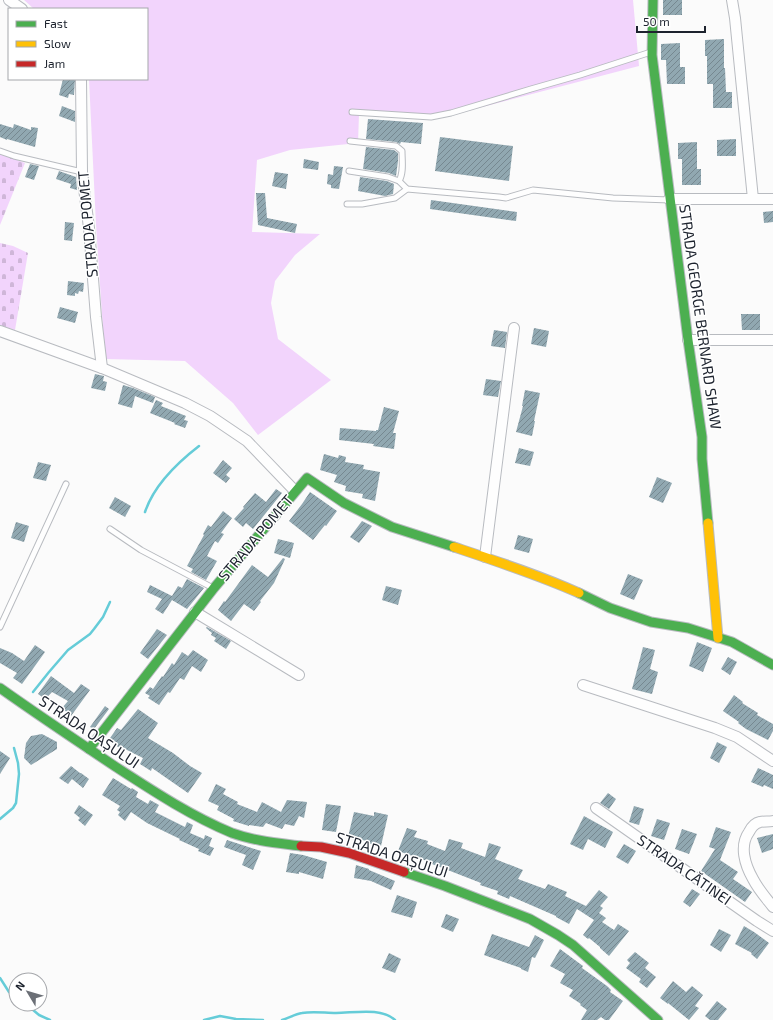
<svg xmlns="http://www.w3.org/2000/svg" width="773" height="1020" font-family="'Exo 2',sans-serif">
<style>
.green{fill:#f2d4fc}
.cemetery{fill:url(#cemetery-stones)}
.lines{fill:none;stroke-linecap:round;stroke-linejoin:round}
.stream{stroke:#65ccd8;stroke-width:2.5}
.building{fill:url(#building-hatch)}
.lane-casing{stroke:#b8bbc0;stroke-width:7}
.street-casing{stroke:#b8bbc0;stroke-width:12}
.fast-casing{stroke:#b8bbc0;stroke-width:11}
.slow-casing{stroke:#b8bbc0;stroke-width:11}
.jam-casing{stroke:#b8bbc0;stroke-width:11}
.lane{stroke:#fefefe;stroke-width:5}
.street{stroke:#fefefe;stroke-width:10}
.fast{stroke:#4caf50;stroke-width:9}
.slow{stroke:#ffc107;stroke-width:9}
.jam{stroke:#c62828;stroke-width:9}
.labels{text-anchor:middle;stroke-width:3;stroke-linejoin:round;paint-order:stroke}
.street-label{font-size:15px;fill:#1d232e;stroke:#fff}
</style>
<defs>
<pattern id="cemetery-stones" width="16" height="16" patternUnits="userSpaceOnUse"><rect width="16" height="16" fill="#f2d4fc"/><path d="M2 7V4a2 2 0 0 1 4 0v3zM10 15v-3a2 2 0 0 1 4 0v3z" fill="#cfb6d8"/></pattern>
<pattern id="building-hatch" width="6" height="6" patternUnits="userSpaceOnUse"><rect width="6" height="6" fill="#91a8b1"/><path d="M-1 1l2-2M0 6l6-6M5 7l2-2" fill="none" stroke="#768890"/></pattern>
</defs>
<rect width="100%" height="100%" fill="#fbfbfb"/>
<!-- green -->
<path class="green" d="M24,0H633L639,66L437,119L359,114L358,143L290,150L257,160L252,232L320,234L295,255L275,281L271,303L278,339L331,380L258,435L233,403L185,361L105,359L96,225L89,79H147V9H34Z"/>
<!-- cemetery -->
<g class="cemetery">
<path d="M0,153L25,163L0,225Z"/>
<path d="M0,243L13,246L28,253L15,330L0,325Z"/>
</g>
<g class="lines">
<!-- stream -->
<g class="stream">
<path d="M145,512C154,485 177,463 199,446"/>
<path d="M33,692L49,672L68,650L90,634L94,629L103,617L110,602"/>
<path d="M0,819L13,808L16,803L19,774L18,763L14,748"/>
<path d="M0,978L9,992L16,998"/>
<path d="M26,1004L39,1015L50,1020"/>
<path d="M204,1020L220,1016L236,1019L263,1020"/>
<path d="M282,1020C289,1018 295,1014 302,1013C313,1011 325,1013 336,1013C354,1013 381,1007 395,1020"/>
</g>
</g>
<!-- building -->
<g class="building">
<rect x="663" y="0" width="19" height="15"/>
<path d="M724,39V68H725L726,92H732V108H713V84H707V56H705V40Z"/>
<path d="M680,43V67H685V84H667L666,60H661V44Z"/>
<path d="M63,79H75L74,95L69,94L68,98L59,95Z"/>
<path d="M62,106L75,111V122L59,116Z"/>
<path d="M368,119L423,123L421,144L401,142L400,144L396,142L366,139Z"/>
<path d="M0,124L13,128L14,124L31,130V127L38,128L35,147L7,139V140L0,137Z"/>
<path d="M440,137L513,146L509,181L435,171Z"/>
<path d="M736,139V156H717V140Z"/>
<path d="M697,142V169H701V185H682V159H678V143Z"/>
<path d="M366,147L394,150L398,153V161L396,176L389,173L363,169Z"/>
<path d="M304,159L319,162L318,170L303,168Z"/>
<path d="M30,164L39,166L34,180L25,177Z"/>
<path d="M334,166L343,167L339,189L331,188V185L327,184L328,174L333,175Z"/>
<path d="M59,171L76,177L77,190L70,188L71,184L56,179Z"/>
<path d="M275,172L288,174L286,189L272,186Z"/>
<path d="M360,177L387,181L394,184L393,194L385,196L358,191Z"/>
<path d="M256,193H265L267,218L297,224L295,233L258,225Z"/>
<path d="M431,200L517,212L516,221L430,209Z"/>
<path d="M773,211V222L764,223L763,212Z"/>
<path d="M65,222L74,223L72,241L64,240Z"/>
<path d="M68,281L84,283L83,292L79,291L78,294L75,293V296L67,295Z"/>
<path d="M60,307L78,312L75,323L57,318Z"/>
<path d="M741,314H760V330H742Z"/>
<path d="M534,328L549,331L546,347L531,344Z"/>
<path d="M494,330L507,332L505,348L491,346Z"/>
<path d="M95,374L104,376L103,381L107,382L105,391L91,388Z"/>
<path d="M486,379L501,381L498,397L483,395Z"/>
<path d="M123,385L133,388L155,397L153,403L135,396L132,408L118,404Z"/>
<path d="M525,390L540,393L534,421H535L532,436L516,432L523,406H522Z"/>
<path d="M156,400L163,403L161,406L186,416L184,420L188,421L185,428L174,424L175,423L150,413Z"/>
<path d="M384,407L399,411L393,433H396L394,449L373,446L374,444L339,440L340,428L376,431V430H378Z"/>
<path d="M519,448L534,452L530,466L515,463Z"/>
<path d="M324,454L338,458L339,455L346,457L345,462L364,465L363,469L380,472L375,501L362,498L363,494L345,491L346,486L334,482L337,475L320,470Z"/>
<path d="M223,460L232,468L226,475L230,478L226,483L213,473Z"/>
<path d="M38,462L51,465L46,481L33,478Z"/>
<path d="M657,477L672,483L663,503L649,497Z"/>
<path d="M276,489L282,493L253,529L246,523L243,527L234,519L244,508L243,507L255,493L266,502Z"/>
<path d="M310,492L337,511L326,526L325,525L313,540L289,521L302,504Z"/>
<path d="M115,497L131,506L125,517L109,508Z"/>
<path d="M223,511L232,518L221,533L224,534L218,543L215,541L207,556L217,561L206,580L191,572L193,569L187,566L204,535L203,534L208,525L211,527Z"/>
<path d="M362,521L372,526L359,543L350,537Z"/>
<path d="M16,522L29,526L24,542L11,538Z"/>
<path d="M518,535L533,539L529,553L514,549Z"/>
<path d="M278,539L294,543L290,558L274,553Z"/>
<path d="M283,558L285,559L274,583L260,601L261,602L254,611L244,604L231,621L218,610L224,601L225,602L252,565L268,577Z"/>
<path d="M628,574L643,580L634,600L620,594Z"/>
<path d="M187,579L204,588L187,609L172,600L163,614L155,609L162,599L147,592L150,585L172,596L178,586L182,588Z"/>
<path d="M386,586L402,590L398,605L382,600Z"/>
<path d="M207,627L231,641L226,649L214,641L216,638L211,635L212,633L206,628Z"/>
<path d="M157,629L167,635L148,659L140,653Z"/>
<path d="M697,642L712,648L703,672L689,666Z"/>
<path d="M35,645L45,652L22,684L13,678L17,673L0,663V648L12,653L24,661Z"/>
<path d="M643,647L655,650L650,669L658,672L652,694L632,689Z"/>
<path d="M193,650L208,660L201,672L192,666L184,680L180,678L170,693L168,692L159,705L148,698L150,696L145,693L150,687L153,689L162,676L163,677L172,663L174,665L182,652L188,656Z"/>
<path d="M728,657L737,662L730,675L721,669Z"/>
<path d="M51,676L74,693L81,684L90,690L71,716L62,708L68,701L52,692L45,699L38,694Z"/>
<path d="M734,695L743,702L742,703L758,713L757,715L773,724V731L768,740L746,729L738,723L739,722L723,711Z"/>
<path d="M105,706L109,709L94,729L90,727Z"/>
<path d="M138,709L158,723L148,738L173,753L190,766L202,773L188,793L152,768L151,771L140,764L143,758L121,747L120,748L108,741L117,728L121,730Z"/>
<path d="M42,734L57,742V749L31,765L24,758L26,743L31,736Z"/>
<path d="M717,742L727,747L719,763L710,758Z"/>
<path d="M0,751L10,758L0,774Z"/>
<path d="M71,766L80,773H81L89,779L83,788L72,779L68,784L59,778Z"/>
<path d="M758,768L773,775V789L764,785L763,787L751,782Z"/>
<path d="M113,778L131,789L132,788L138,792L136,797L148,804L150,800L159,805L155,812L185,827L187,822L193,825L190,833L204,839L205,835L212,838L209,846L214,848L210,856L198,851L199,849L179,840L180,839L147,823L131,812L125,821L118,815L120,812L117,810L120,806L102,795Z"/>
<path d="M216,784L226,789L223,794L238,802L237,804L257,812L262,802L281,812L287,800L307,802L304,818L299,816L294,826L285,824L282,829L266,823L263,827L249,825V826L233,821L234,819L217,810L219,806L208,801Z"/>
<path d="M608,793L616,799L609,809L600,803Z"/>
<path d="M326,804L341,806L336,832L322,830Z"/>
<path d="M79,805L93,815L85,826L78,820L80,818L74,813Z"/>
<path d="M634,806L644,809L639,825L629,822Z"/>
<path d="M354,812L374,816V812L388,815L381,846L367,843V841L348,837Z"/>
<path d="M584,816L613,832L605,848L588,839L583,850L570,844Z"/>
<path d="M657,819L670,823L664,840L651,836Z"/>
<path d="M716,827L731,832L720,860L738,872L733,879L752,892L745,902L701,871L715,849L709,847Z"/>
<path d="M407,828L417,831L414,837L428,841L427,844L445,851L449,839L463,843L461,848L485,857L489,843L501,847L495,859L523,870L518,879L545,889L548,884L567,892L565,896L586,906L599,890L608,897L600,906L603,908L599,913L606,918L602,922L614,930L618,924L629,931L609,956L600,948V947L589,938L588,939L583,935L594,920L577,909L569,924L556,917V916L510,896L509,899L497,894L498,891L480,885L481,883L440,867L429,863L430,862L398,851Z"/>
<path d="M682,829L697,834L689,854L675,849Z"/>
<path d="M773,834V849L762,853L757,838Z"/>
<path d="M227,840L261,851L253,870L242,865L246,855L224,847Z"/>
<path d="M624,844L636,851L628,864L616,857Z"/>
<path d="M290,853L303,855L327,862L323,879L299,872V874L286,872Z"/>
<path d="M356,865L369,869V870L395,881L391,890L371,881L354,878Z"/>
<path d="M692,889L700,894L690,907L683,902Z"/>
<path d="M397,895L417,902L412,918L391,912Z"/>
<path d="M446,914L459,919L453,932L441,927Z"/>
<path d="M744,926L754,932L769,943L757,959L751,954L752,953L735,944Z"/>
<path d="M719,929L731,935L721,952L710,945Z"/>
<path d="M492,934L529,947L535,935L544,940L535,958L532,957L528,972L521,969V968L484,955Z"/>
<path d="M560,949L583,966L582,968L607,986L611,990L610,992L623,1001L609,1020H605L601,1017L597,1020H581L587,1010L580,1005L581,1004L569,996L573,990L560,983L565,974L550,966Z"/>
<path d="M635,952L649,963L645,968L656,977L647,988L639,982L641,979L626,968L630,963L627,960Z"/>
<path d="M389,953L401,959L395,973L382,968Z"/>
<path d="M673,981L686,992L692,986L703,995L695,1006L699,1008L689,1020L668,1003V1004L660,998Z"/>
<path d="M717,1001L727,1009L718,1020H710L705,1016Z"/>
</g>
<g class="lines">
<!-- lane casing -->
<g class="lane-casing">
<g id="lane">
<path d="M352,112L431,117L451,113L531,89L580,75L651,52"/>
<path d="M350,141L396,146L402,151C402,160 404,173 399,181"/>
<path d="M0,151L14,156L82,172"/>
<path d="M349,171L388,177L399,181L407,189L499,197L506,198L533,190L613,198L670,200"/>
<path d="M347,204H362L395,198L407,189"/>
<path d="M110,529L141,550L213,588"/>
<path d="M0,627L66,484"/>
</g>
</g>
<!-- street casing -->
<g class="street-casing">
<g id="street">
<path d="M9,0L22,9"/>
<path d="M732,0L735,18L753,199"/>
<path d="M81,79L82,172L89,228L96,317L102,368"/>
<path d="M669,199H773"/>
<path d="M0,331L102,368L185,403L210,416L247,441L295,491"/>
<path d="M688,340H773"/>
<path d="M485,557L514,328"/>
<path d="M195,612L299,675"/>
<path d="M583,685L715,728L737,737L773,761"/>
<path d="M596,808L757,921L773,931"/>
<path d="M773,821C769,822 764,821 760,822C755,823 751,828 749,832C739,846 745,865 753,879C758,889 766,898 773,907"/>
</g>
</g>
<!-- fast casing -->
<g class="fast-casing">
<g id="fast">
<path d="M653,0L652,55L688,340L702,437V459L708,523"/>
<path d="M579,593L610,608L651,622L688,628L732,642L773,665"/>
<path d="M0,688C38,715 77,741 116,767C153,791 191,816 232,833C254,841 278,843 301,846"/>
<path d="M89,749L214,588L307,478L344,503L392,527L454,547"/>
<path d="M404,872L445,886L530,919L558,935L573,945L658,1020"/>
</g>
</g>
<!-- slow casing -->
<g class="slow-casing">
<g id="slow">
<path d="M708,523L718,638"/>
<path d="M454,547C496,561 539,575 579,593"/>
</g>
</g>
<!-- jam casing -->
<g class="jam-casing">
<path id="jam" d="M301,846L321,847L349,853L404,872"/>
</g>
<!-- lane -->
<use href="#lane" class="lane"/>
<!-- street -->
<use href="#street" class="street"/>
<!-- fast -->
<use href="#fast" class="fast"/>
<!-- slow -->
<use href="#slow" class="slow"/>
<!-- jam -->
<use href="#jam" class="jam"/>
</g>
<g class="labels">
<!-- street labels -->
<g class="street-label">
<text transform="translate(88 224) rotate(-95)" y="5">STRADA POMET</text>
<text transform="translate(700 317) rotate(82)" y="5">STRADA GEORGE BERNARD SHAW</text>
<text transform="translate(256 538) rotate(-50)" y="5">STRADA POMET</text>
<text transform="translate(89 732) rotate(34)" y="5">STRADA OAȘULUI</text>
<text transform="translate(392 855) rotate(18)" y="5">STRADA OAȘULUI</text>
<text transform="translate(684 870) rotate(35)" y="5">STRADA CĂTINEI</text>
</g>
</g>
<!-- legend -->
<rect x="8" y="8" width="140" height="72" fill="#ffffff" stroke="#a5a7ab"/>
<rect x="16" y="21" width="20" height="6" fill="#4caf50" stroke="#a5a7ab"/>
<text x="44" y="28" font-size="12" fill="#1d232e">Fast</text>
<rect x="16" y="41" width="20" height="6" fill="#ffc107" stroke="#a5a7ab"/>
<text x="44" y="48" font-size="12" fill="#1d232e">Slow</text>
<rect x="16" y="61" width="20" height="6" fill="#c62828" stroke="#a5a7ab"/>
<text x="44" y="68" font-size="12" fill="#1d232e">Jam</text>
<!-- north arrow -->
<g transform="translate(28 992) rotate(308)"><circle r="19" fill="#ffffff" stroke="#a5a7ab"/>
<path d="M0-3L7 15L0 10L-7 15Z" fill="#6b6f76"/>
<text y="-6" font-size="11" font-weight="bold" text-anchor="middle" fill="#1d232e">N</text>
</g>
<!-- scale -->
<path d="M637 26v6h68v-6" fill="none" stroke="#1d232e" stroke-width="2"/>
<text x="643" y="26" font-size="12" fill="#1d232e" stroke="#ffffff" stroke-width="3" paint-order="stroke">50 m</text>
</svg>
